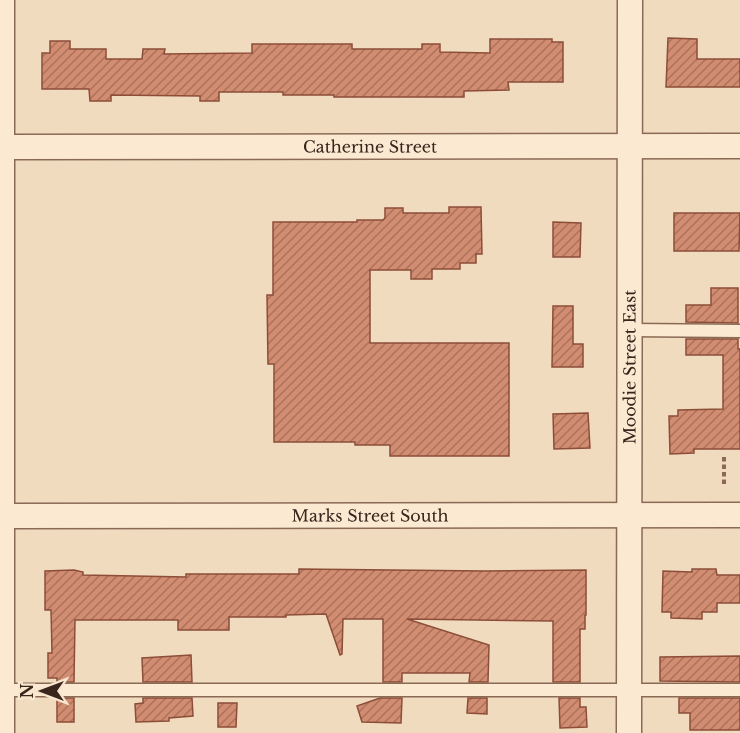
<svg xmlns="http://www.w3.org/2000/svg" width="740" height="733" font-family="'Libre Baskerville',serif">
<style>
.building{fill:url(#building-hatch);stroke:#8c4e39;stroke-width:1.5}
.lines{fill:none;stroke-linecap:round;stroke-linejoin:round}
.lane-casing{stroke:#8b6a55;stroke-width:15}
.street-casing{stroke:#8b6a55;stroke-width:27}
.path{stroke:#8b6a55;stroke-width:4;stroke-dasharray:4.5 3;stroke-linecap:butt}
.lane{stroke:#fbe9d2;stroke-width:12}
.street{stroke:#fbe9d2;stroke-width:24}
.labels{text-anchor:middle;stroke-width:5;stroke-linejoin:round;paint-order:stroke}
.street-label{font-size:16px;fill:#39251b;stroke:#f8e6ce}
</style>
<defs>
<pattern id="building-hatch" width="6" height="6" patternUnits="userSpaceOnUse" patternTransform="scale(1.5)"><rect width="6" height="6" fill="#d28c71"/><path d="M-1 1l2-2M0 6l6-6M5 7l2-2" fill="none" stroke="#ab725c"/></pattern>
</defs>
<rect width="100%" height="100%" fill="#f1dbbe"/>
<!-- building -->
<g class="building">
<path d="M668,38L697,39V59H740V87H666Z"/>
<path d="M490,39H552V42H563V82H508L509,90L464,91V97H334V95H283V92H219V101H200V96L111,95V101H90L89,89H42V53H50V41H70V49H106V59H142L143,49H165L164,54L252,53V44H352V49H422V44H440V52L490,53Z"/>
<path d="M449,207H481L482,254H476V263H460V269H432V279H411V270H370V343H509V456H390V445H355V442H274V364H268L267,295H273V222H357V220H383L385,218V208H403V213H449Z"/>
<path d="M674,213H740L739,251H674Z"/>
<path d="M553,222L581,223L580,257H553Z"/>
<path d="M711,288H738V323L686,322V305H711Z"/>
<path d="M553,306H573V344H583V367H552Z"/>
<path d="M686,339H738V349H740V449H694V453L670,454L669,416H678V410L723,409V355H686Z"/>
<path d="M588,413L590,448L554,449L553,414Z"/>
<path d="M299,569L485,571L586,570V615H585V629H580V682H553V621L407,619L489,645L488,682H469L470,673H402V682H383V619H343L342,654L340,655L326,614L286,615V617H229V630H178V620H75L74,682H57V678H48V653H52L51,610H45V571L74,570L83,572V575L186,577V574H299Z"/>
<path d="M692,569H716L717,575H740V603H717V612H702V619L671,618V612H662L663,571L692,572Z"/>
<path d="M191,655L192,682H143L142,658Z"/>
<path d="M740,656V682L660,681V657Z"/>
<rect x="57" y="698" width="17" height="24"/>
<path d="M143,698H192L193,716L169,718V721L136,722L135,704L143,703Z"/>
<path d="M380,698H402L401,723L362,722L357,706Z"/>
<path d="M468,698H487V714L467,713Z"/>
<path d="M559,698H580V707H586L587,727L560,728Z"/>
<path d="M679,698H740V730H690V713H679Z"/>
<path d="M218,703H237L236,727H218Z"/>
</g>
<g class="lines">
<!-- lane casing -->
<g class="lane-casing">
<g id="lane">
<path d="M630,330L740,331"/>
<path d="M0,690H740"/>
</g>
</g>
<!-- street casing -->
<g class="street-casing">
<g id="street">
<path d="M2,0V733"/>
<path id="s1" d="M0,147L740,146"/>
<path id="s2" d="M0,516L740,515"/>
<path id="s3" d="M629,733L630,0"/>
</g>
</g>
<!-- path -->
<path class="path" d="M724,484V456"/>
<!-- lane -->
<use href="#lane" class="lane"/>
<!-- street -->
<use href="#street" class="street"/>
</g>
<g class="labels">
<!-- street labels -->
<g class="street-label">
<text dy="6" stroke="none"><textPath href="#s1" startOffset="370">Catherine Street</textPath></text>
<text dy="6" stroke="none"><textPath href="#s3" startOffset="366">Moodie Street East</textPath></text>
<text dy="6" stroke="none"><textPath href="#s2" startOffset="370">Marks Street South</textPath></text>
</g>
</g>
<!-- north arrow -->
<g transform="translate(42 691) rotate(270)" stroke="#f8e6ce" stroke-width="4.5" paint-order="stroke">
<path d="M0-4.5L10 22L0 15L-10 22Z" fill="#39251b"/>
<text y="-9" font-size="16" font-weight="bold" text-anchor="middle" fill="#39251b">N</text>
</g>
</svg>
